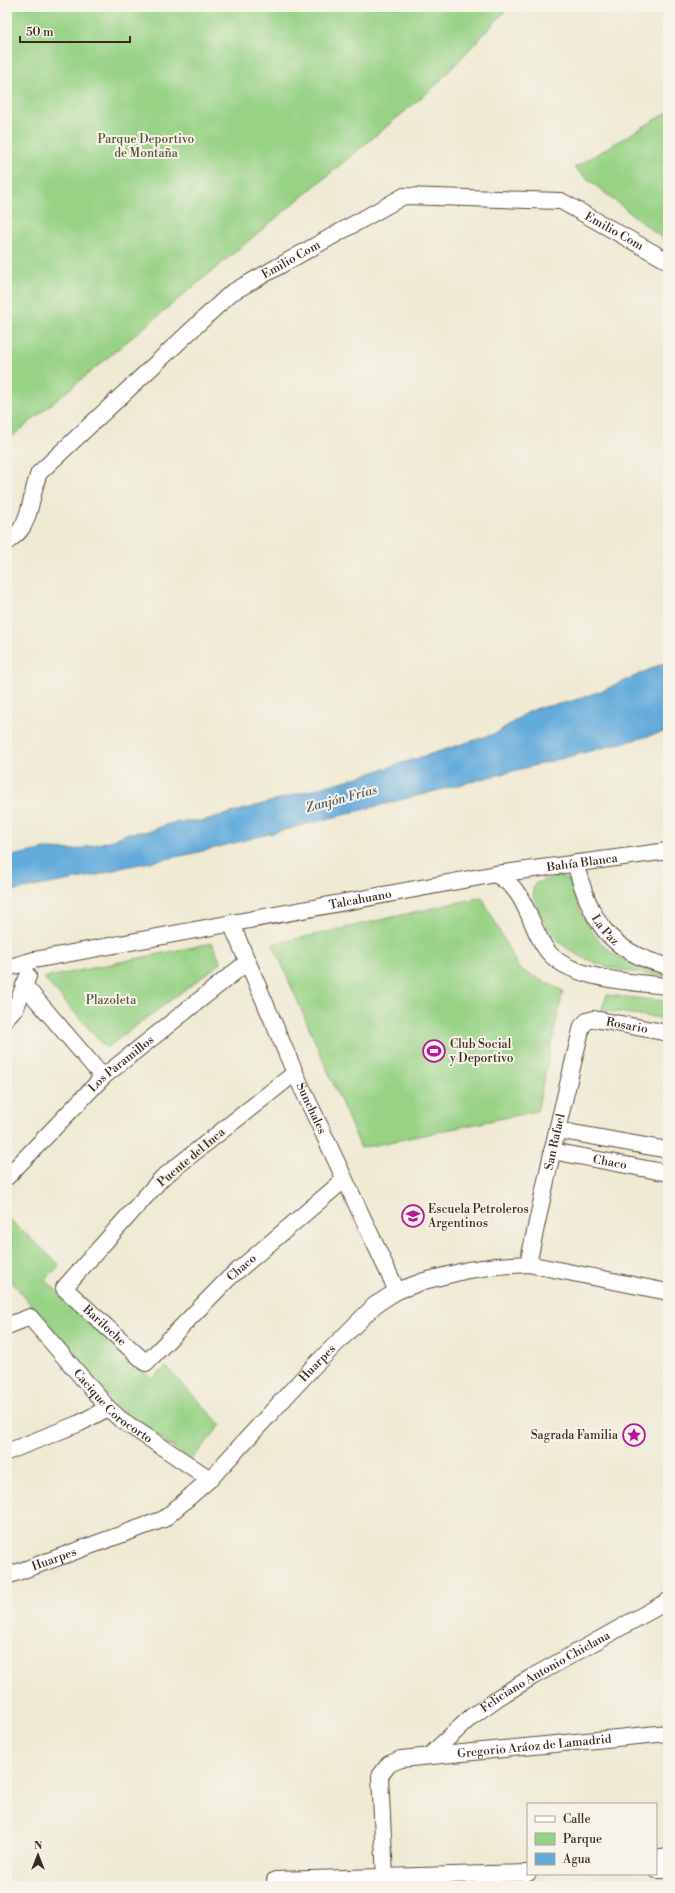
<svg xmlns="http://www.w3.org/2000/svg" width="675" height="1893" font-family="'Libre Bodoni',serif">
<style>
.green{fill:#97d285;stroke:#697e52}
.water{fill:#64abdb;stroke:#506a7c}
.lines{fill:none;stroke-linecap:round;stroke-linejoin:round}
.minor-casing{stroke:#564739;stroke-width:18}
.minor{stroke:#fff;stroke-width:16}
.labels{text-anchor:middle;stroke-width:4;stroke-linejoin:round;paint-order:stroke}
.park-label{font-size:12px;fill:#525438;stroke:#f7f3e8}
.street-label{font-size:12px;fill:#3b2a1e;stroke:#f7f3e8}
.poi-label{font-size:12px;fill:#3b2a1e;stroke:#f7f3e8;text-anchor:start}
.water-label{font-size:13px;font-style:italic;fill:#495760;stroke:#f7f3e8}
</style>
<rect width="100%" height="100%" fill="#f7f3e8"/>
<filter id="ink" filterUnits="userSpaceOnUse"><feTurbulence type="fractalNoise" baseFrequency=".025" numOctaves="2"/><feDisplacementMap in="SourceGraphic" scale="8" xChannelSelector="R" yChannelSelector="G"/><feConvolveMatrix kernelMatrix="1 2 1 2 8 2 1 2 1" color-interpolation-filters="sRGB"/></filter>
<filter id="wash" filterUnits="userSpaceOnUse"><feTurbulence type="fractalNoise" baseFrequency=".012" numOctaves="4" result="noise"/><feDisplacementMap in="SourceGraphic" scale="16" xChannelSelector="R" yChannelSelector="G"/><feGaussianBlur stdDeviation="0.9" result="paint"/><feColorMatrix in="noise" values="0 0 0 0 0 0 0 0 0 0 0 0 0 0 0 0 0 1.4 0 .05"/><feComposite in="paint" operator="in"/></filter>
<g filter="url(#wash)">
<rect width="100%" height="100%" fill="#efead4"/>
<!-- green -->
<g class="green">
<path d="M7,7H509L433,88L7,441Z"/>
<path d="M668,112V243L574,168Z"/>
<path d="M560,876L569,880C575,892 577,906 584,918C605,956 626,965 668,972V977C620,971 562,965 540,914C536,905 531,895 534,885L536,883Z"/>
<path d="M482,897L519,969L563,991L537,1111L361,1148L273,944Z"/>
<path d="M212,943L221,963L106,1048L44,978Z"/>
<path d="M607,995L668,1001V1019L601,1010Z"/>
<path d="M7,1217L60,1265L45,1280L152,1379L166,1367L221,1425L191,1460L117,1408L7,1276Z"/>
</g>
<!-- water -->
<path class="water" d="M668,661V731L195,853L125,867L97,875L7,892V857L45,849L75,850L113,840L128,833L151,831L165,825L184,821H203L365,775L497,733L526,713L538,708L569,702L607,689Z"/>
</g>
<g filter="url(#ink)">
<g class="lines">
<!-- minor casing -->
<g class="minor-casing">
<g id="minor">
<path id="s1" d="M7,542C11,538 18,534 21,529C31,515 32,490 39,473L231,293L404,196L561,201L668,261"/>
<path id="s2" d="M575,863C591,919 607,952 668,966"/>
<path d="M496,874C502,879 511,884 515,890C529,907 533,931 546,949C567,980 634,982 668,986"/>
<path id="s3" d="M231,923L295,1073L397,1291"/>
<path id="s4" d="M7,968L34,960L496,874L668,851"/>
<path d="M24,985L103,1077"/>
<path d="M7,1017L16,1007L28,976"/>
<path id="s5" d="M295,1073L162,1178L64,1288L146,1363L229,1278L344,1180"/>
<path d="M557,1130L668,1150"/>
<path id="s6" d="M552,1151L668,1173"/>
<path id="s7" d="M7,1177L103,1077L246,963"/>
<path id="s8" d="M528,1264L557,1130L582,1026L587,1021L594,1019L668,1033"/>
<path id="s9" d="M7,1326L30,1317L108,1408L120,1419L210,1479"/>
<path d="M7,1452L80,1423L108,1408"/>
<path id="s10" d="M7,1576L164,1519L210,1479L314,1366L375,1305L397,1291L424,1281L468,1270L497,1266L528,1264L668,1292"/>
<path id="s11" d="M430,1755L471,1717L499,1697L532,1677L668,1601"/>
<path d="M656,1859L668,1857"/>
<path d="M656,1870H668"/>
<path id="s12" d="M385,1878L380,1776L389,1764L401,1759L668,1733"/>
<path d="M275,1880L528,1873"/>
</g>
</g>
<!-- minor -->
<use href="#minor" class="minor"/>
</g>
</g>
<!-- icons -->
<defs>
<g id="stadium-ring" transform="scale(1.15)"><circle r="9.5" fill="#f7f3e8" stroke="#b5179e" stroke-width="1.5"/><path d="M0-5a6.5 5 0 1 0 0 10a6.5 5 0 1 0 0-10ZM-3.5-1.8h7v3.6h-7Z" fill="#b5179e"/></g>
<g id="school-ring" transform="scale(1.15)"><circle r="9.5" fill="#f7f3e8" stroke="#b5179e" stroke-width="1.5"/><path d="M0-5L7-2L0 1L-7-2ZM-4 1L0 2.5L4 1V4Q0 6-4 4Z" fill="#b5179e"/></g>
<g id="sight-ring" transform="scale(1.15)"><circle r="9.5" fill="#f7f3e8" stroke="#b5179e" stroke-width="1.5"/><path d="M0-6L1.8-2.2L6-1.7L2.9 1.2L3.7 5.4L0 3.3L-3.7 5.4L-2.9 1.2L-6-1.7L-1.8-2.2Z" fill="#b5179e"/></g>
</defs>
<g fill-rule="evenodd">
<use href="#stadium-ring" x="434" y="1051"/>
<use href="#school-ring" x="413" y="1216"/>
<use href="#sight-ring" x="634" y="1435"/>
</g>
<g class="labels">
<!-- park labels -->
<g class="park-label">
<text x="146" y="143">Parque Deportivo<tspan x="146" dy="14">de Montaña</tspan></text>
<text x="111" y="1004">Plazoleta</text>
</g>
<!-- street labels -->
<g class="street-label">
<text dy="4" stroke="none"><textPath href="#s1" startOffset="758">Emilio Com</textPath></text>
<text dy="4" stroke="none"><textPath href="#s1" startOffset="410">Emilio Com</textPath></text>
<text dy="4" stroke="none"><textPath href="#s4" startOffset="585">Bahía Blanca</textPath></text>
<text dy="4" stroke="none"><textPath href="#s4" startOffset="360">Talcahuano</textPath></text>
<text dy="4" stroke="none"><textPath href="#s2" startOffset="74">La Paz</textPath></text>
<text dy="4" stroke="none"><textPath href="#s8" startOffset="292">Rosario</textPath></text>
<text dy="4" stroke="none"><textPath href="#s7" startOffset="161">Los Paramillos</textPath></text>
<text dy="4" stroke="none"><textPath href="#s3" startOffset="202">Sunchales</textPath></text>
<text dy="4" stroke="none"><textPath href="#s8" startOffset="125">San Rafael</textPath></text>
<text transform="translate(191 1157) rotate(-40)" y="4">Puente del Inca</text>
<text dy="4" stroke="none"><textPath href="#s6" startOffset="59">Chaco</textPath></text>
<text dy="4" stroke="none"><textPath href="#s5" startOffset="563">Chaco</textPath></text>
<text dy="4" stroke="none"><textPath href="#s5" startOffset="372">Bariloche</textPath></text>
<text dy="4" stroke="none"><textPath href="#s10" startOffset="386">Huarpes</textPath></text>
<text dy="4" stroke="none"><textPath href="#s9" startOffset="147">Cacique Corocorto</textPath></text>
<text dy="4" stroke="none"><textPath href="#s10" startOffset="50">Huarpes</textPath></text>
<text dy="4" stroke="none"><textPath href="#s11" startOffset="143">Feliciano Antonio Chiclana</textPath></text>
<text dy="4" stroke="none"><textPath href="#s12" startOffset="264">Gregorio Aráoz de Lamadrid</textPath></text>
</g>
<!-- poi labels -->
<g class="poi-label">
<text x="450" y="1048">Club Social<tspan x="450" dy="14">y Deportivo</tspan></text>
<text x="428" y="1213">Escuela Petroleros<tspan x="428" dy="14">Argentinos</tspan></text>
<text x="618" y="1439" text-anchor="end">Sagrada Familia</text>
</g>
<!-- water labels -->
<g class="water-label">
<text transform="translate(341 798) rotate(-15)" y="5">Zanjón Frías</text>
</g>
</g>
<!-- margin -->
<rect width="675" height="1893" fill="none" stroke="#f7f3e8" stroke-width="24"/>
<!-- legend -->
<rect x="527" y="1803" width="130" height="72" fill="#f7f3e8" stroke="#aca397"/>
<rect x="535" y="1816" width="20" height="6" fill="#ffffff" stroke="#aca397"/>
<text x="563" y="1823" font-size="12" fill="#3b2a1e">Calle</text>
<rect x="535" y="1833" width="20" height="12" fill="#97d285" stroke="#aca397"/>
<text x="563" y="1843" font-size="12" fill="#3b2a1e">Parque</text>
<rect x="535" y="1853" width="20" height="12" fill="#64abdb" stroke="#aca397"/>
<text x="563" y="1863" font-size="12" fill="#3b2a1e">Agua</text>
<!-- north arrow -->
<g transform="translate(38 1855)" stroke="#f7f3e8" stroke-width="3" paint-order="stroke">
<path d="M0-3L7 15L0 10L-7 15Z" fill="#3b2a1e"/>
<text y="-6" font-size="11" font-weight="bold" text-anchor="middle" fill="#3b2a1e">N</text>
</g>
<!-- scale -->
<path d="M20 36v6h110v-6" fill="none" stroke="#3b2a1e" stroke-width="2"/>
<text x="26" y="36" font-size="12" fill="#3b2a1e" stroke="#f7f3e8" stroke-width="3" paint-order="stroke">50 m</text>
</svg>
